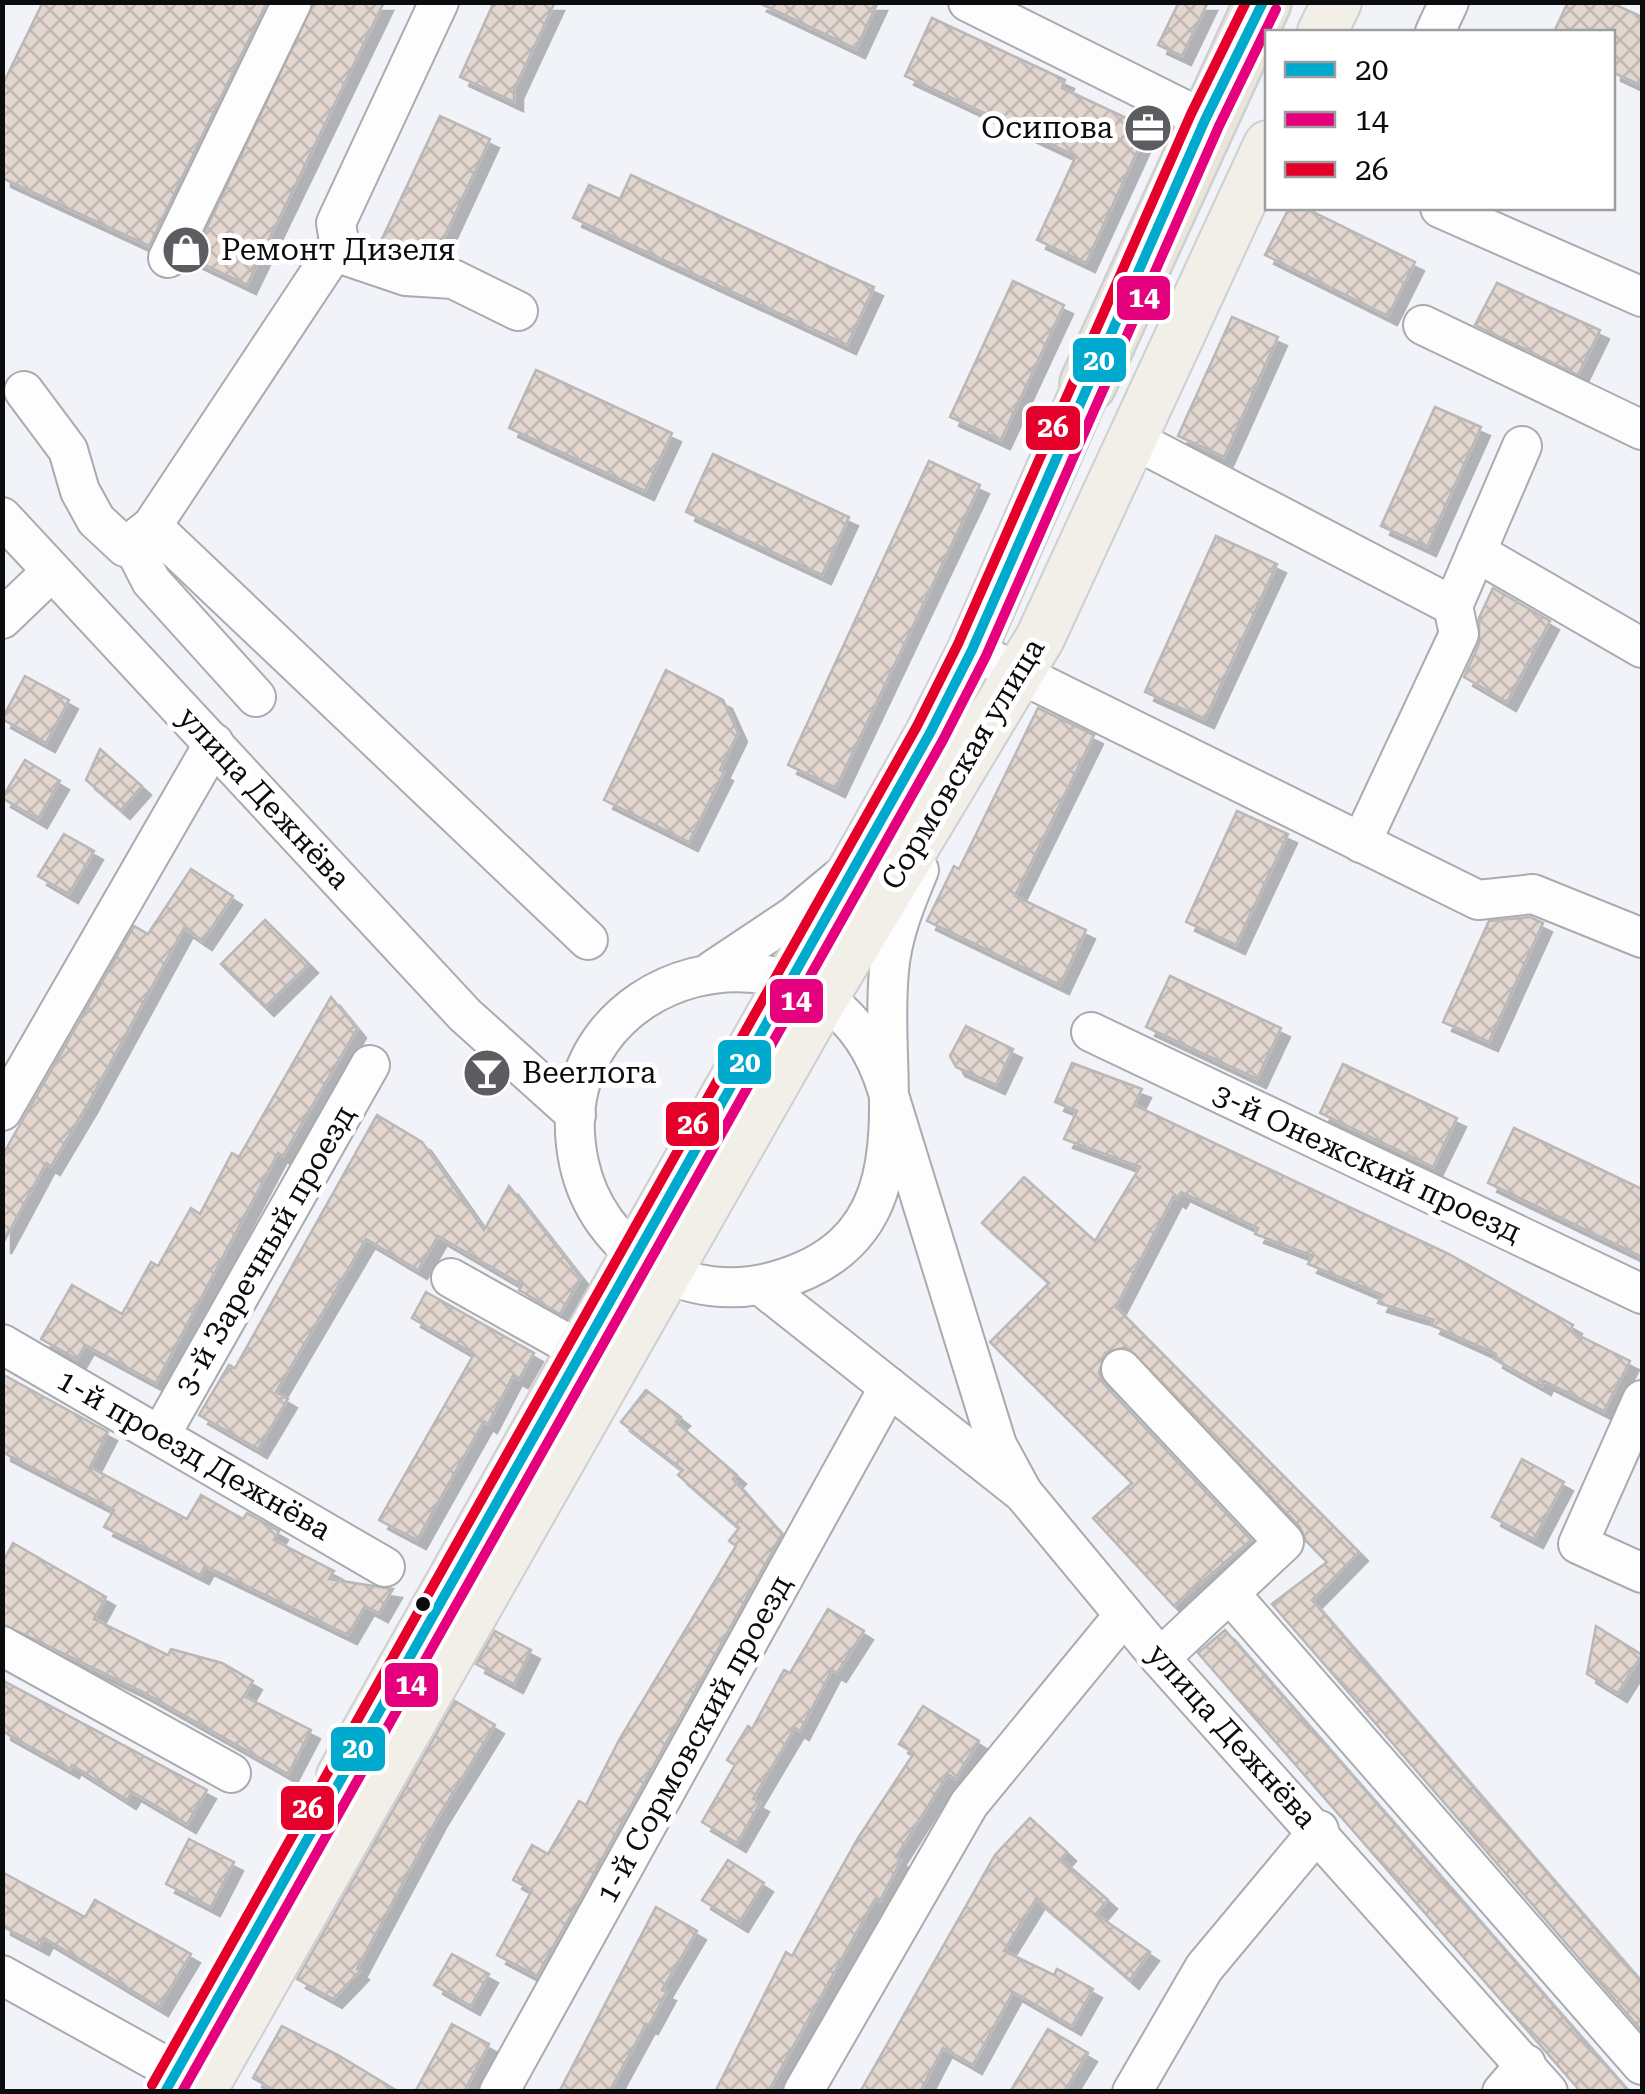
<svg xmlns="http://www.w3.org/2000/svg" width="1645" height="2094" font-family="'Roboto Serif',serif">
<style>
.building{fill:url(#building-cross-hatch);stroke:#b8b8b9;stroke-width:2.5;filter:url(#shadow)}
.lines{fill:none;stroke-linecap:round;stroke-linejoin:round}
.minor-casing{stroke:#aaabae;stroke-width:42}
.major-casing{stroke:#cecfd1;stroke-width:52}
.highway-casing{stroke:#cecfd1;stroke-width:60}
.minor{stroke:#fdfdfe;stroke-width:38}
.major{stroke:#f2efe9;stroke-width:48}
.highway{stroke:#eae5da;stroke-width:55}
.bus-1-casing{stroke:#fff;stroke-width:18}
.bus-2-casing{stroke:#fff;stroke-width:18}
.bus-3-casing{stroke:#fff;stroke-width:18}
.bus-1{stroke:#00a9ce;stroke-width:10}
.bus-2{stroke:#e5007d;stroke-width:10}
.bus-3{stroke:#e4002b;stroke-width:10}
.bus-dot{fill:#0b0c0e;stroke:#fff;stroke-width:4}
.labels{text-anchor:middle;stroke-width:10;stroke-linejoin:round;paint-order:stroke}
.poi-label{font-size:30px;fill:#0b0c0e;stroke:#fff;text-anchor:start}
.street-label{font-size:30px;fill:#0b0c0e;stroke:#fff}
.line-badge{stroke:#fff;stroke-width:4}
.badge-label{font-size:28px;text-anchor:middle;font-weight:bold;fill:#fff}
</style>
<defs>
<pattern id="building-cross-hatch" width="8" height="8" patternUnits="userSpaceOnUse" patternTransform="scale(2.5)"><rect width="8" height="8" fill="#e2d6cf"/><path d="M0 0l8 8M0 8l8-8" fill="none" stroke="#c1b6b1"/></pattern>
<filter id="shadow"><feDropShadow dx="9" dy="9" stdDeviation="0" flood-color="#0004"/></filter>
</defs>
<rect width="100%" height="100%" fill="#f2f3f8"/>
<!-- building -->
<g class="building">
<path d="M43,2H267L149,246L2,178V86Z"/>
<path d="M314,2H384L247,285L192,259Z"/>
<path d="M494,2H555L514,90V102L460,77Z"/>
<path d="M757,2H878L856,49Z"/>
<path d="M1179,2H1208L1182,56L1158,45Z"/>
<path d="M1568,2H1610L1642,17V86L1612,72V32H1554Z"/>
<path d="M932,18L1065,80L1062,88L1148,128L1086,263L1037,240L1076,156L905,76Z"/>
<path d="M440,116L490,139L436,255L410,254L380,243Z"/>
<path d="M631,175L874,287L847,345L573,218L589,185L620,199Z"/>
<path d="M1289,208H1305L1415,262L1388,316L1265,255Z"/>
<path d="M1013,281L1064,305L1001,440L950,417Z"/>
<path d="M1497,283L1600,330L1578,375L1475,325Z"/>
<path d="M1232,317L1278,337L1224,457L1178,436Z"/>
<path d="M536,370L672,433L645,491L509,428Z"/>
<path d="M1435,407L1481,427L1427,547L1381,526Z"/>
<path d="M713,454L849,517L822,575L686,512Z"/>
<path d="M929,461L980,485L836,788L788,765Z"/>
<path d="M1216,536L1277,564L1205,719L1145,692Z"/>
<path d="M1493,588L1550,621L1507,702L1464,677L1479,644V618Z"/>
<path d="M666,670L723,700L738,733L720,770L724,772L689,842L604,800Z"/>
<path d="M25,676L69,700L46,743L2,719Z"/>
<path d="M1038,708L1094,735L1015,896L1086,930L1060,985L927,921L954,866L959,869Z"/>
<path d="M100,749L142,786L121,810L86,780Z"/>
<path d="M25,760L60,781L38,819L2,798Z"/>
<path d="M1237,811L1288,834L1236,945L1186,922Z"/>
<path d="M64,834L94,851L69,894L38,876Z"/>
<path d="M191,869L233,896L203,941L184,928L88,1104L51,1166L46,1163L2,1245V1156L134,926L148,934Z"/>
<path d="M1530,917L1543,923L1489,1042L1443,1022L1489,921Z"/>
<path d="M265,920L309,964L265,1007L221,964Z"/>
<path d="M1170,976L1281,1028L1257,1079L1146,1027Z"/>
<path d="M331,997L357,1029L283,1156L278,1153L156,1383L85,1345L77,1359L41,1339L72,1285L122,1314L151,1262L158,1266L191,1208L200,1214L232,1153L239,1157Z"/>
<path d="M966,1026L1013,1049L996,1085L956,1067L950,1056Z"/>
<path d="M1072,1063L1142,1089L1134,1105L1449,1254L1573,1325L1570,1331L1630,1361L1604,1411L1544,1381L1542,1386L1494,1359L1496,1354L1431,1325L1434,1320L1378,1303L1382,1295L1308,1264L1313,1256L1255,1234L1258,1228L1181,1192L1177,1199L1173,1197L1116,1307L1359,1552L1312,1600L1642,1983V2031L1272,1604L1327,1562L1306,1541L1300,1527L1126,1347L1105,1353L1099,1373L1104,1384L1251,1540L1174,1606L1093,1518L1132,1483L990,1342L1049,1283L982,1223L1024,1177L1095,1241L1140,1167L1064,1139L1077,1111L1055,1102Z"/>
<path d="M1343,1064L1457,1118L1433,1167L1320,1113Z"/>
<path d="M377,1115L422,1142L484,1230L509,1186L581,1278L560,1314L519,1290L522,1285L438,1236L418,1270L366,1239L276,1392L288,1399L258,1449L199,1415L229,1365L235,1368Z"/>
<path d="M1514,1128L1642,1189V1257L1488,1183Z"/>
<path d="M426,1292L534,1353L519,1379L513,1376L488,1424L484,1421L417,1540L379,1520L474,1354L412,1318Z"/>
<path d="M2,1374L108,1432L90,1467L187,1519L201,1495L243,1519L247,1513L279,1531L274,1540L334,1571L329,1579L393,1589L379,1613L365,1606L348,1635L205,1566L200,1575L104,1527L114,1510L2,1452Z"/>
<path d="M646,1390L681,1417L676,1422L737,1475L733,1479L782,1534L537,1976L497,1955L532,1890L513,1880L532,1845L548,1854L579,1801L586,1805L619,1740L736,1546L729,1541L739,1528L678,1475L683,1470L621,1422Z"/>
<path d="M1522,1459L1564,1482L1534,1539L1492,1517Z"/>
<path d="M13,1543L106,1597L94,1619L168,1655L171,1649L222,1663L253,1681L244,1696L311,1730L288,1774L141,1691L2,1624V1564Z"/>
<path d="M828,1609L864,1631L837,1673L832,1670L800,1731L795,1728L753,1799L760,1803L737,1843L702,1822L735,1765L727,1760L748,1726L752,1729L784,1670L790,1673Z"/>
<path d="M1596,1626L1642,1655L1618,1693L1587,1674Z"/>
<path d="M1225,1630L1629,2092H1581L1198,1653Z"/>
<path d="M495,1631L531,1650L514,1684L476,1664Z"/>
<path d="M2,1680L207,1790L187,1824L132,1792L127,1800L72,1765L70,1769L2,1731Z"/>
<path d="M455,1701L495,1725L438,1817L357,1969L360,1971L333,1999L297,1979Z"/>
<path d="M923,1706L979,1741L955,1779L948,1774L896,1857L901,1860L880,1901L875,1899L768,2092H715L786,1952L792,1956L858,1838L914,1753L899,1744Z"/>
<path d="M1030,1818L1067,1852L1061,1859L1108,1900L1096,1914L1150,1952L1130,1980L1036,1899L1004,1951L1054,1975L1057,1969L1093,1989L1072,2026L1013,1992L973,2065L943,2048L920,2092H860L995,1855Z"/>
<path d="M189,1839L234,1862L211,1907L166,1884Z"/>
<path d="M728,1860L764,1883L739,1923L702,1900Z"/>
<path d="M2,1872L85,1917L95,1900L191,1954L159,2007L44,1938L40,1946L2,1926Z"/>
<path d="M656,1907L697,1931L662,1990L667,1992L649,2025L646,2024L609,2092H559Z"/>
<path d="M452,1954L489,1974L471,2006L434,1985Z"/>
<path d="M452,2024L489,2044L464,2092H415Z"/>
<path d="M282,2026L338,2055L399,2092H277L253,2078Z"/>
<path d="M1048,2029L1088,2053L1064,2092H1010Z"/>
</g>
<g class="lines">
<!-- minor casing -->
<g class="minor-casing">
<g id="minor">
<path d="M439,2L336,223L341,254L406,276L453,279L518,311"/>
<path d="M968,2L1205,120"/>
<path d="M1435,32L1449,2"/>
<path d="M1440,208L1642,297"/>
<path d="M337,247L152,526L588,940"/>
<path d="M168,258L292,2"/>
<path d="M1423,325L1642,430"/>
<path d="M24,391L68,450L80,491L96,520L125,547L152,526"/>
<path d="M1131,438L1453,606"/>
<path d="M2,517L465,1015L576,1115"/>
<path d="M131,542L151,581L256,697"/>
<path d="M1476,552L1642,648"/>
<path d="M2,619L51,572"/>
<path d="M972,650L1478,900L1533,894L1642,938"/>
<path d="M1361,843L1459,634L1453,606L1522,446"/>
<path d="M919,870C905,904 892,935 889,971C877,1088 932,1237 775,1281C734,1293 688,1288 651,1265C614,1242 588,1205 579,1163C537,967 826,889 887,1089L997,1445L1023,1493"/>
<path d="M713,970L794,916L842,876"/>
<path d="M1091,1032L1642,1294"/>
<path d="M2,1111L214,743"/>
<path d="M451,1278L579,1350"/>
<path d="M760,1285L1023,1493L1160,1658L1548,2092"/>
<path d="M2,1344L385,1567"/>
<path d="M1121,1369L1284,1542L1160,1658"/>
<path d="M1642,1400L1578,1544L1642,1573"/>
<path d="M161,1434L370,1065"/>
<path d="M1231,1595L1642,2065"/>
<path d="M2,1646L231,1773"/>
<path d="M2,1975L203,2087"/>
<path d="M499,2092L889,1387"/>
<path d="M803,2092L969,1804L1124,1615"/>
<path d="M1132,2092L1204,1968L1319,1830"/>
<path d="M1502,2092L1526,2064"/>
</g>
</g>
<!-- major casing -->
<g class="major-casing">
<g id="major">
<path d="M1322,32L1337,2"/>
<path d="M341,1776L930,733L972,650L1088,384"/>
<path d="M201,2092L824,997L1040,638L1268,145"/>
</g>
</g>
<!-- highway casing -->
<g class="highway-casing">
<path id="highway" d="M1088,384L1263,2"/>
</g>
<!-- minor -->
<use href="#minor" class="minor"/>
<!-- major -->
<use href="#major" class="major"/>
<!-- highway -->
<use href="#highway" class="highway"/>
<!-- bus-1 casing -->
<g class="bus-1-casing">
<path id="bus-1" d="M165,2092L930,733L972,650L1205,120L1263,2"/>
</g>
<!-- bus-2 casing -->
<g class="bus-2-casing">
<path id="bus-2" d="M182,2092L943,740L986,656L1219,126L1276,9"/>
</g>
<!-- bus-3 casing -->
<g class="bus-3-casing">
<path id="bus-3" d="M152,2085L917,726L958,644L1191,114L1246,2"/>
</g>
<!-- bus-1 -->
<use href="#bus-1" class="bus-1"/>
<!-- bus-2 -->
<use href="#bus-2" class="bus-2"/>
<!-- bus-3 -->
<use href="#bus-3" class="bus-3"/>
</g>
<!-- icons -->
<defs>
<g id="office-disc" transform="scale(2.5)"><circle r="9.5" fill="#5c5d60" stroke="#fff"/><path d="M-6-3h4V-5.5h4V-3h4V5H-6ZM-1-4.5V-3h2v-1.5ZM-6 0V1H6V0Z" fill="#fff"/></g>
<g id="shop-disc" transform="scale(2.5)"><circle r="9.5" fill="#5c5d60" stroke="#fff"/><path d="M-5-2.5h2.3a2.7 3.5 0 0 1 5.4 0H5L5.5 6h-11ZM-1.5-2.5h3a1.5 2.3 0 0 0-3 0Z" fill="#fff"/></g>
<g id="bar-disc" transform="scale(2.5)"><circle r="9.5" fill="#5c5d60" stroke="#fff"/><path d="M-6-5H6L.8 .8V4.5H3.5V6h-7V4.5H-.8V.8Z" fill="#fff"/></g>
</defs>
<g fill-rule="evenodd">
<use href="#office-disc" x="1148" y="128"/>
<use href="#shop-disc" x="186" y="250"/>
<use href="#bar-disc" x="487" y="1073"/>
</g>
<!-- markers -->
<circle class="bus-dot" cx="423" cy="1604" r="9"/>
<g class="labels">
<!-- poi labels -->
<g class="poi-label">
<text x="1113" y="138" text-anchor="end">Осипова</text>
<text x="221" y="260">Ремонт Дизеля</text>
<text x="522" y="1083">Beerлога</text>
</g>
<!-- street labels -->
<g class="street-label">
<text transform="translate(963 764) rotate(-59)" y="10">Сормовская улица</text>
<text transform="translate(264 798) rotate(47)" y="10">улица Дежнёва</text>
<text transform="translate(1367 1163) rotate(25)" y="10">3-й Онежский проезд</text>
<text transform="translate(265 1250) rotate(-60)" y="10">3-й Заречный проезд</text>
<text transform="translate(194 1455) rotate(30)" y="10">1-й проезд Дежнёва</text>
<text transform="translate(1232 1736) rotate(48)" y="10">улица Дежнёва</text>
<text transform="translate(694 1739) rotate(-61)" y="10">1-й Сормовский проезд</text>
</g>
</g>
<g class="line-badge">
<rect x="1115" y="274" width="57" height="48" rx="10" fill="#e5007d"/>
<rect x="1071" y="336" width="57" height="48" rx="10" fill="#00a9ce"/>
<rect x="1024" y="404" width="58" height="48" rx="10" fill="#e4002b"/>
<rect x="768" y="977" width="57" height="48" rx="10" fill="#e5007d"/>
<rect x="716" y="1038" width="57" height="48" rx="10" fill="#00a9ce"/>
<rect x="664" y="1100" width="57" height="48" rx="10" fill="#e4002b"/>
<rect x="383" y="1661" width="57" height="48" rx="10" fill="#e5007d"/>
<rect x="329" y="1725" width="58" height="48" rx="10" fill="#00a9ce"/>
<rect x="279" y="1784" width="57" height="48" rx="10" fill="#e4002b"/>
</g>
<g class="badge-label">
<text x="1144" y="307">14</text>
<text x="1099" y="370">20</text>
<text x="1053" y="437">26</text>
<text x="796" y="1010">14</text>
<text x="745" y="1072">20</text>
<text x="693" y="1134">26</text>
<text x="411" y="1694">14</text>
<text x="358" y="1758">20</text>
<text x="308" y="1818">26</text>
</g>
<!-- border -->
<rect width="1645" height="2094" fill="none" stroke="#0b0c0e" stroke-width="10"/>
<!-- legend -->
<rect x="1265" y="30" width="350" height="180" fill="#ffffff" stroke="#9d9e9f" stroke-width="2.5"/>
<rect x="1285" y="62" width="50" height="15" fill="#00a9ce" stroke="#9d9e9f" stroke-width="2.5"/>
<text x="1355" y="80" font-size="30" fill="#0b0c0e">20</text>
<rect x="1285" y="112" width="50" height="15" fill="#e5007d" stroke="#9d9e9f" stroke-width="2.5"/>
<text x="1355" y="130" font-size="30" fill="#0b0c0e">14</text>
<rect x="1285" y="162" width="50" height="15" fill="#e4002b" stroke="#9d9e9f" stroke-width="2.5"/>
<text x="1355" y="180" font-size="30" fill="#0b0c0e">26</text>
</svg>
